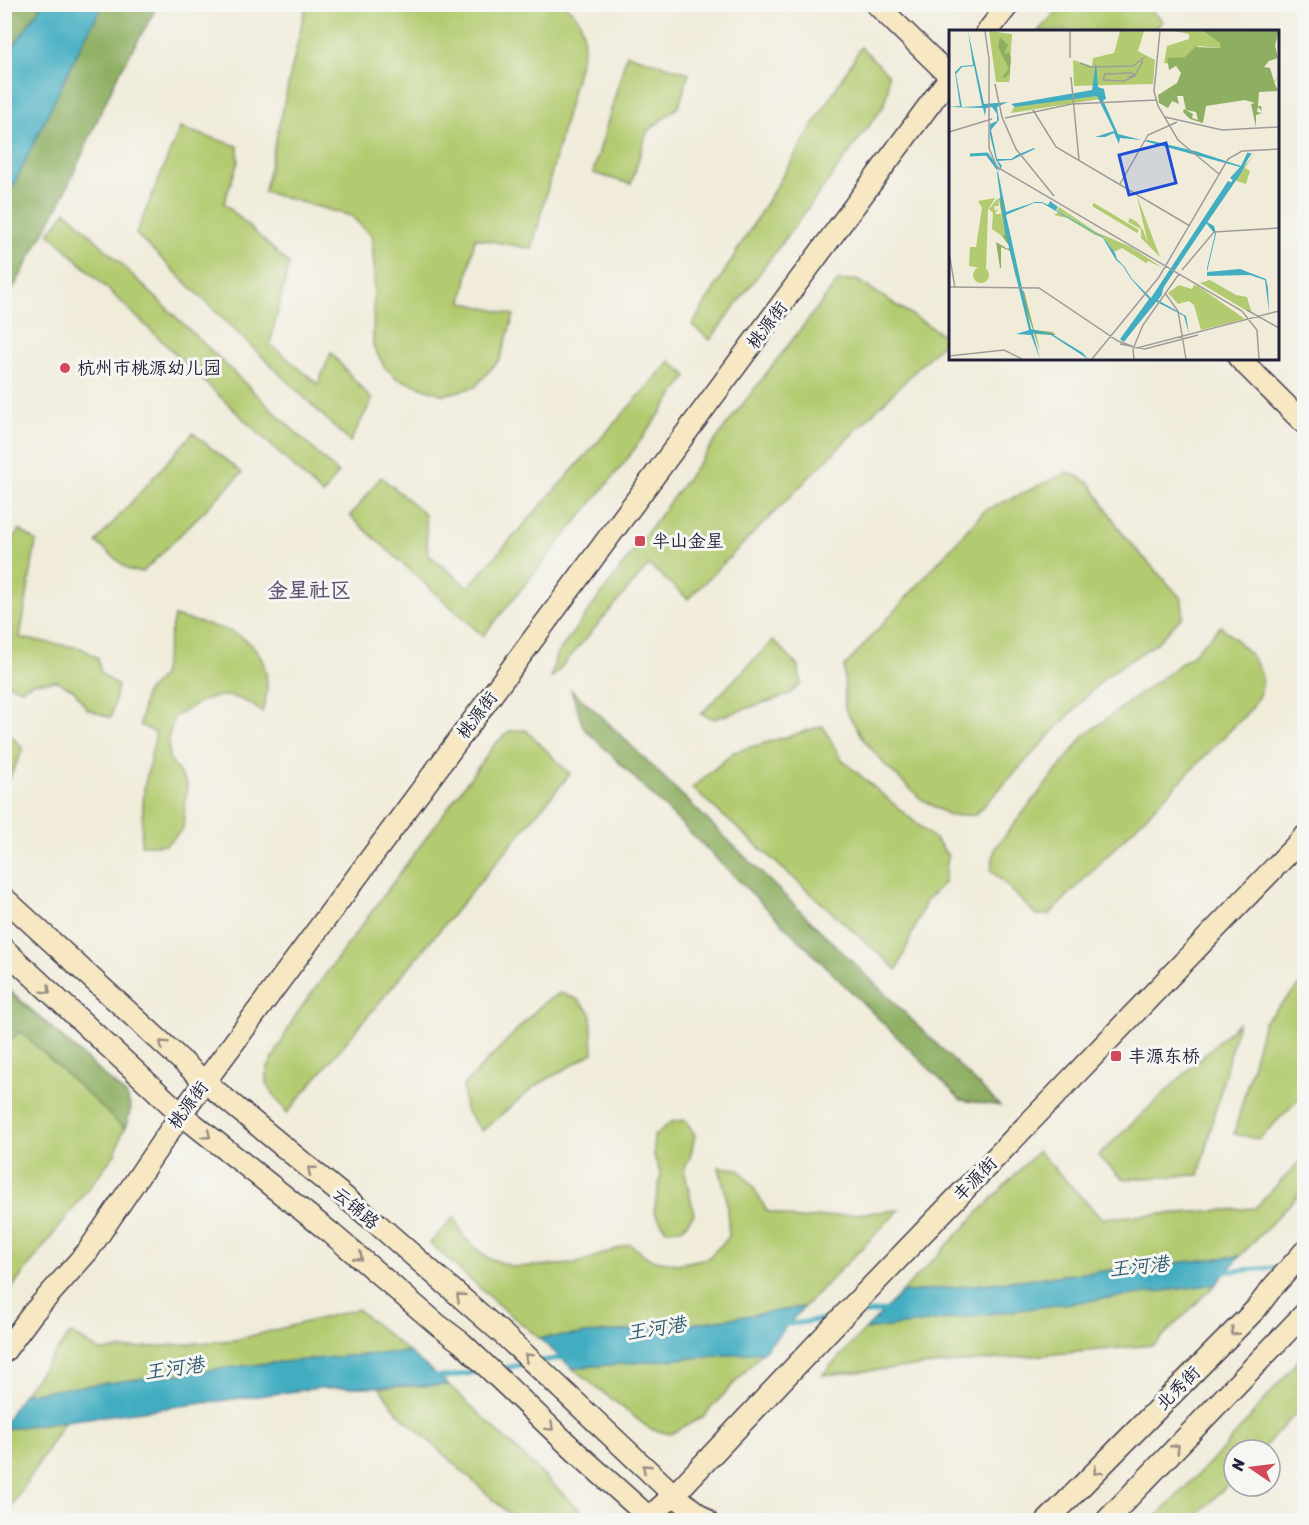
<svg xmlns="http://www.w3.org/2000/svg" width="1309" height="1525" font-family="Sriracha,'LXGW WenKai TC',sans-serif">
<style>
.green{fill:#b3cb70;stroke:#6a7656;stroke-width:1.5}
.forest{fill:#8eaf62;stroke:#58684e;stroke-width:1.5}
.water{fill:#42adc1;stroke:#32687e;stroke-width:1.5}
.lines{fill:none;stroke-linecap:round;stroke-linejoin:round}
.stream{stroke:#42adc1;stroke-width:5}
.secondary-casing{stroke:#414053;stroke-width:24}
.secondary{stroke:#f7e8c3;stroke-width:21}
.oneway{stroke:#978f86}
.poi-dot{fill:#d1495b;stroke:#f6f6f2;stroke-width:2}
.labels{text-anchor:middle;stroke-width:6;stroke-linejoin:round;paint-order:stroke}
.street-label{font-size:18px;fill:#22223b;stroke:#f6f6f2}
.poi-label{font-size:18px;fill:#22223b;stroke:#f6f6f2;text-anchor:start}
.water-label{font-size:20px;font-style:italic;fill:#2f5a71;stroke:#f6f6f2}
.quarter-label{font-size:21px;font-weight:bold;fill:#605376;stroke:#f6f6f2}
.inset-river{fill:none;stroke:#42adc1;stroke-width:3}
.inset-road{fill:none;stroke:#9e9b9a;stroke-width:1.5}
.view{fill:#1d4ed8;fill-opacity:0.15;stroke:#1d4ed8;stroke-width:3}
.inset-edge{fill:none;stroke:#22223b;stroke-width:3}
</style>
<rect width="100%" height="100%" fill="#f6f6f2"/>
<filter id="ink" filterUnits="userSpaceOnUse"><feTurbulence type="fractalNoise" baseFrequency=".0167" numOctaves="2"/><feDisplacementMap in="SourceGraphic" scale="12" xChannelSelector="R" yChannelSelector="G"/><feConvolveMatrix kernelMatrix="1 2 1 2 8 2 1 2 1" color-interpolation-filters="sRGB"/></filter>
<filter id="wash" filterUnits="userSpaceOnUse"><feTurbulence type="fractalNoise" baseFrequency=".008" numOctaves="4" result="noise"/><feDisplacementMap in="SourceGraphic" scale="24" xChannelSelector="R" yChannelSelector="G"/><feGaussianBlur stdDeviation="1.35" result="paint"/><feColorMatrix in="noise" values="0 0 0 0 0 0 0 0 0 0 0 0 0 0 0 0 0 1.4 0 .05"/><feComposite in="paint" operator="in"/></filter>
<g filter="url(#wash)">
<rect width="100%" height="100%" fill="#f1ecda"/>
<!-- green -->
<g class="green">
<path d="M1064,4L1146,5L1163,21L1153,31H1038Z"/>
<path d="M306,5H564C582,17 583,26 584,47L532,249L475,238L462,302L514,315L500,359L475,387L444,395L396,378L384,366L373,346L374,270L372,236L351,216L264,192Z"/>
<path d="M861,47L888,74V90L883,107L710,340L692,325Z"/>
<path d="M627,54L689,73L679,106L647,132L631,184L593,173Z"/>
<path d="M180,128L238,146V162L224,203L289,264L270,344L318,384L331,353L372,400L350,442L136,234Z"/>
<path d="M66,211L338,473L323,495L49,233Z"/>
<path d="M857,280L948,338L688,599L649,565L551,679L556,655L735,414L838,281Z"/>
<path d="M670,361L687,376L625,462L483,636L350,516L381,477L425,514L428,554L468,587Z"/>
<path d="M193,433L242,473L143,572L129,570L96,542Z"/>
<path d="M1068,472L1090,483L1124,536L1182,599L1183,616L1157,643L1106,676L975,815L950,816L921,799L886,766L863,739L845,709L844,667L984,511Z"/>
<path d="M19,529L36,541L20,638L81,648L98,658L101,673L118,686L111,718L87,709L74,690L57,681L33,683L22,689L7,684L5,690V555Z"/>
<path d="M174,616C191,621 224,627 238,635C268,651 272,683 262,712C227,685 208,696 174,717L169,736V758L187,784L183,829L166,845H141L144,788L156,733L140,725L145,694L162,676Z"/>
<path d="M1221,626C1237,642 1268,663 1261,690C1259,696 1255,702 1253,707L1049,915H1036L991,870L995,848L1085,735L1192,655Z"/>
<path d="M773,640L798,666L801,684L788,695L714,719L701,714Z"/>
<path d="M823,726L841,759L938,842L948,856L944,883L926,901L897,970L692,788L734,752Z"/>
<path d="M5,729L23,749L5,788Z"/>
<path d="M526,730L570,774L287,1113L267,1085V1070L295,1016L494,745L509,731Z"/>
<path d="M1304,981V1094L1259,1139L1234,1134L1264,1022Z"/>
<path d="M4,985L126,1095L131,1108L115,1154L5,1297Z"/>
<path d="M560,993L577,999L591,1013L593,1053L534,1087L482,1131L465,1110L463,1086L543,1003Z"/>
<path d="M1238,1023L1199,1175L1123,1179L1098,1156Z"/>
<path d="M685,1120L695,1135L690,1158L684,1169L694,1214L682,1229L666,1230L654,1211L661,1175L654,1156V1136L671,1122Z"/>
<path d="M1038,1151L1101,1218L1255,1208L1304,1157V1189L1240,1256L901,1293Z"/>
<path d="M719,1167L739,1169L752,1185L767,1211L798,1219L899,1210L804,1307L679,1326L539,1338L495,1302L430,1243L454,1217L464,1237L486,1257L514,1267L575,1264L630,1244L650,1259L677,1264L708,1258L729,1237L726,1195Z"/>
<path d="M1216,1284L1154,1345L822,1375L865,1330Z"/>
<path d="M357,1309L409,1352C280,1359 151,1378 23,1394L71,1333L100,1351L235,1340Z"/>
<path d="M763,1352L703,1417L670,1434L650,1429L572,1368Z"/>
<path d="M1304,1353V1405L1261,1450H1234V1478L1193,1520H1153L1225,1447Z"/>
<path d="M449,1385L586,1516L588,1520H516L398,1413L379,1387Z"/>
<path d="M65,1421L10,1509L5,1505L4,1429Z"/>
</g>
<!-- forest -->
<g class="forest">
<path d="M5,5H42L15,44L5,68Z"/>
<path d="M103,5H158L116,79L63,197L5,304V203L83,41Z"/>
<path d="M571,690L599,714L1000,1106L961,1100L583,727Z"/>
<path d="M4,987L126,1095L131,1108L125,1129L20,1031L5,1047Z"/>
</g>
<!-- water -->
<g class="water">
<path d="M42,5H103L83,41L5,203V68L15,44Z"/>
<path d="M1240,1256L1216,1284L865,1330L901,1293Z"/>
<path d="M804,1307L763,1352L572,1368L539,1338L679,1326Z"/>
<path d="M409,1352L449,1385L319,1388L5,1429V1422L23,1394C151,1377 280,1359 409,1352Z"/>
</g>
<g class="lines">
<!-- stream -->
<g class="stream">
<path d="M1220,1272L1282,1267"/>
<path d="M853,1315L889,1310"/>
<path d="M782,1325L830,1319"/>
<path d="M542,1361L568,1357"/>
<path d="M498,1369L527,1364"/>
<path d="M432,1376L447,1377L483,1371"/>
</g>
</g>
</g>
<g filter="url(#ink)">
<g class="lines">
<!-- secondary casing -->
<g class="secondary-casing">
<g id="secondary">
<path d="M876,4L950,76"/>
<path d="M987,32L1009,4"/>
<path d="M1239,358L1304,423"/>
<path d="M4,898L205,1082L375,1222L504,1335L674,1495L706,1520"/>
<path d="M4,949L181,1114L332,1234L438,1325L462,1343L576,1452L652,1520"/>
<path d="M4,1352L33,1313L88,1251L181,1114L950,77"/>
<path d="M646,1520L674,1495L842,1317L1304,837"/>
<path d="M1048,1520L1256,1309L1272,1288L1304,1252"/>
<path d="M1107,1520L1304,1314"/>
</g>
</g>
<!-- secondary -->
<use href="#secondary" class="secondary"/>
</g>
<!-- one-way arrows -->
<defs><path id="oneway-chevron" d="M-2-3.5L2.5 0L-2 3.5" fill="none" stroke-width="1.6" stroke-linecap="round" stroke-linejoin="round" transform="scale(1.5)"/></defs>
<g class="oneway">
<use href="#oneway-chevron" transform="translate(47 990) rotate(43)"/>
<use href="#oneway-chevron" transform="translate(163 1044) rotate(-137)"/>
<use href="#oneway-chevron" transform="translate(207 1135) rotate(39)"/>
<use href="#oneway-chevron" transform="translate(311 1170) rotate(-141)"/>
<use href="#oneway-chevron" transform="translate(359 1257) rotate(41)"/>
<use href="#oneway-chevron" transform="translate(460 1297) rotate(-139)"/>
<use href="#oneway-chevron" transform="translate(1234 1332) rotate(135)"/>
<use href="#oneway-chevron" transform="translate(528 1357) rotate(-137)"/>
<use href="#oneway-chevron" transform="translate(550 1427) rotate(44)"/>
<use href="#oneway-chevron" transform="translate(1176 1448) rotate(-46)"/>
<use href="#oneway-chevron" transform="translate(646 1468) rotate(-137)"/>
<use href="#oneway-chevron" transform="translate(1097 1471) rotate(135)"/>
</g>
</g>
<!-- markers -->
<g class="poi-dot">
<circle cx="65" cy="368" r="6"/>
<rect x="634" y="535" width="12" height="12" rx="3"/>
<rect x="1110" y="1050" width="12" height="12" rx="3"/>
</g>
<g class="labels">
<!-- street labels -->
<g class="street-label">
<text transform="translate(767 325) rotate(-53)" y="6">桃源街</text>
<text transform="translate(477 715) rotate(-53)" y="6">桃源街</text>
<text transform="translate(188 1105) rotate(-54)" y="6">桃源街</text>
<text transform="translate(975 1179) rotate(-46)" y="6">丰源街</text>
<text transform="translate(356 1208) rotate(40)" y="6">云锦路</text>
<text transform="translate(1178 1388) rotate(-45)" y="6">北秀街</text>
</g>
<!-- poi labels -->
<g class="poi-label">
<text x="77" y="374">杭州市桃源幼儿园</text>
<text x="652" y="547">半山金星</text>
<text x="1128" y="1062">丰源东桥</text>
</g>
<!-- water labels -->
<g class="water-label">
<text transform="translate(1139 1266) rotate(-6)" y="7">王河港</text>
<text transform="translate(656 1328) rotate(-9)" y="7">王河港</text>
<text transform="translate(174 1368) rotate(-8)" y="7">王河港</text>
</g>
<!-- quarter labels -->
<g class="quarter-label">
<text x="309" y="597">金星社区</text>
</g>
</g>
<!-- overview -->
<g transform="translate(949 30)">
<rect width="330" height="330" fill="#f1ecda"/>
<path d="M40,1L63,4L60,52H47ZM171,1H195L189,21L206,30L204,54L125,56L124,30L143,36L144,28L165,23ZM225,1H254L272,13V18L250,16L237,27L218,29L221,34L215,33L218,16L240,9V4ZM148,66L151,69L62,83L66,75ZM306,123L296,138L301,141L297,154L285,150ZM188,167V166L211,227L192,208V199L179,192L181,188L188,192L194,200L199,213ZM46,168L39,180L37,239L20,236L21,217H27L33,178L29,171ZM49,168L50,176H45L46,181L50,178L46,184H52L56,205L53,206L43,199L44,183L40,179ZM145,173L190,200L188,203L143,176ZM110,177L147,202L182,217L214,238L199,231L197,233L173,218L165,222L155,208L146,205L118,188L105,185L110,182L154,207L108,180ZM24 245a8 8 0 1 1 16 0a8 8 0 1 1-16 0ZM261,250L287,265L298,267L303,284L251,253ZM230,255L243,259L245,255L249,256L296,289L252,300L245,275L240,271L229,274L219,263Z" fill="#b3cb70"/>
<path d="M254,1H330L326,15L329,28L320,31L315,37L321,38L325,51L330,46L325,52L329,61L310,62L309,76H312L313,81L309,77L308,82L313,83L307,85V97L302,74L306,73L296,70L257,76L254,93L241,89L234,82L235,79L244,84L243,88L249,90L247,82L237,80L234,66H228L230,74L223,71L219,78L210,73L209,65L228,53L232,43L227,36L220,40L218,28L236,27L246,17L272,18L271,13ZM51,7L59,15L55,24L60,22L62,28L60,54V43L56,48L53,47L60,39L49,17ZM52,166L55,192L63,222L68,253L61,221L52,217V238L44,239L51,238L47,212L59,219L61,217L53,206L56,205L50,169ZM71,261H75L85,300L103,302L107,305L87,304L91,321Z" fill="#8eaf62"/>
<path d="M19,1L35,74L59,72L48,77L50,90L42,100L48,129H62L68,125L85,118L86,119L63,130L49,131L53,136L49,142L57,182L86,172H93L99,175L101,171L109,177L107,180L154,207L166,223L168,229L175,236L183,249L202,268L279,151L283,153L258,192L265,196L267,204L258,242L291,239L317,249L319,258L320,283L316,250L301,245L258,246V238L266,204L257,193L207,269L237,286L240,304L235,286L206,271L175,312L171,309L200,269L182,249L174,236L167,230L154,208L93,173H85L57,185L82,299L103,304L134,323L139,329L102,305L84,303L91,329L82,305L67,304L80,300L56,201L48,143L51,137L47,130L41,105V94L48,91V84L43,77L37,78L36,86L34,78L0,77L11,76L6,42L12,36L24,35ZM25,36L33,76L13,77L7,44L13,37ZM147,32L149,57L155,59L157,69L154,70L169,104L193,110L171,108L170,114L165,103L156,107H146L165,101L148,66L66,77L62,74L143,60ZM199,110L246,121L292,136L298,124L303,123L284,150L281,148L291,137L195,111Z" fill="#42adc1" fill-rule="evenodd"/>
<path class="inset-river" d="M21,125L38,124L49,139M174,310L211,265L214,254L291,142L300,123"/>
<path class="inset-road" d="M36,1L40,29V118L48,137L293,281L308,300L310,329M121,1V28M211,1L205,61L209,76L229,110L270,144M131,33L141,37L184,36L196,27M183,43L186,46L175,51L154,50L156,44ZM122,47L130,130M180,47L186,45L194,31M46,54L53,87L67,119L105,166M84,80L107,117L241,196M216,87L273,100L330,97M56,88L123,74L208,70M0,102L43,89M171,154L199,105L228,92M0,222L6,258M233,240L265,202L330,198M0,257L90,258L169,311L188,318L330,281M216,263L229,281L237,329M298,280L330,298M171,314L196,319L249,305M0,326L55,320L73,329M143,329L210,247L279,129L293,121L330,119M185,329L184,319L194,295L230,244"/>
<path class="view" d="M217,113L227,153L180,165L170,125Z"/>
<rect width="330" height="330" class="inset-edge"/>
</g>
<!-- margin -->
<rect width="1309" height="1525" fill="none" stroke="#f6f6f2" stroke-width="24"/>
<!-- north arrow -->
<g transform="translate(1252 1468) rotate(284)"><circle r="28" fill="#f6f6f2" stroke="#a1a1a9" stroke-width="1.5"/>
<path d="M0-4.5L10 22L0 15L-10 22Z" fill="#d1495b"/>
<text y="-9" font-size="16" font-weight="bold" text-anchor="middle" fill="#22223b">N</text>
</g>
</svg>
